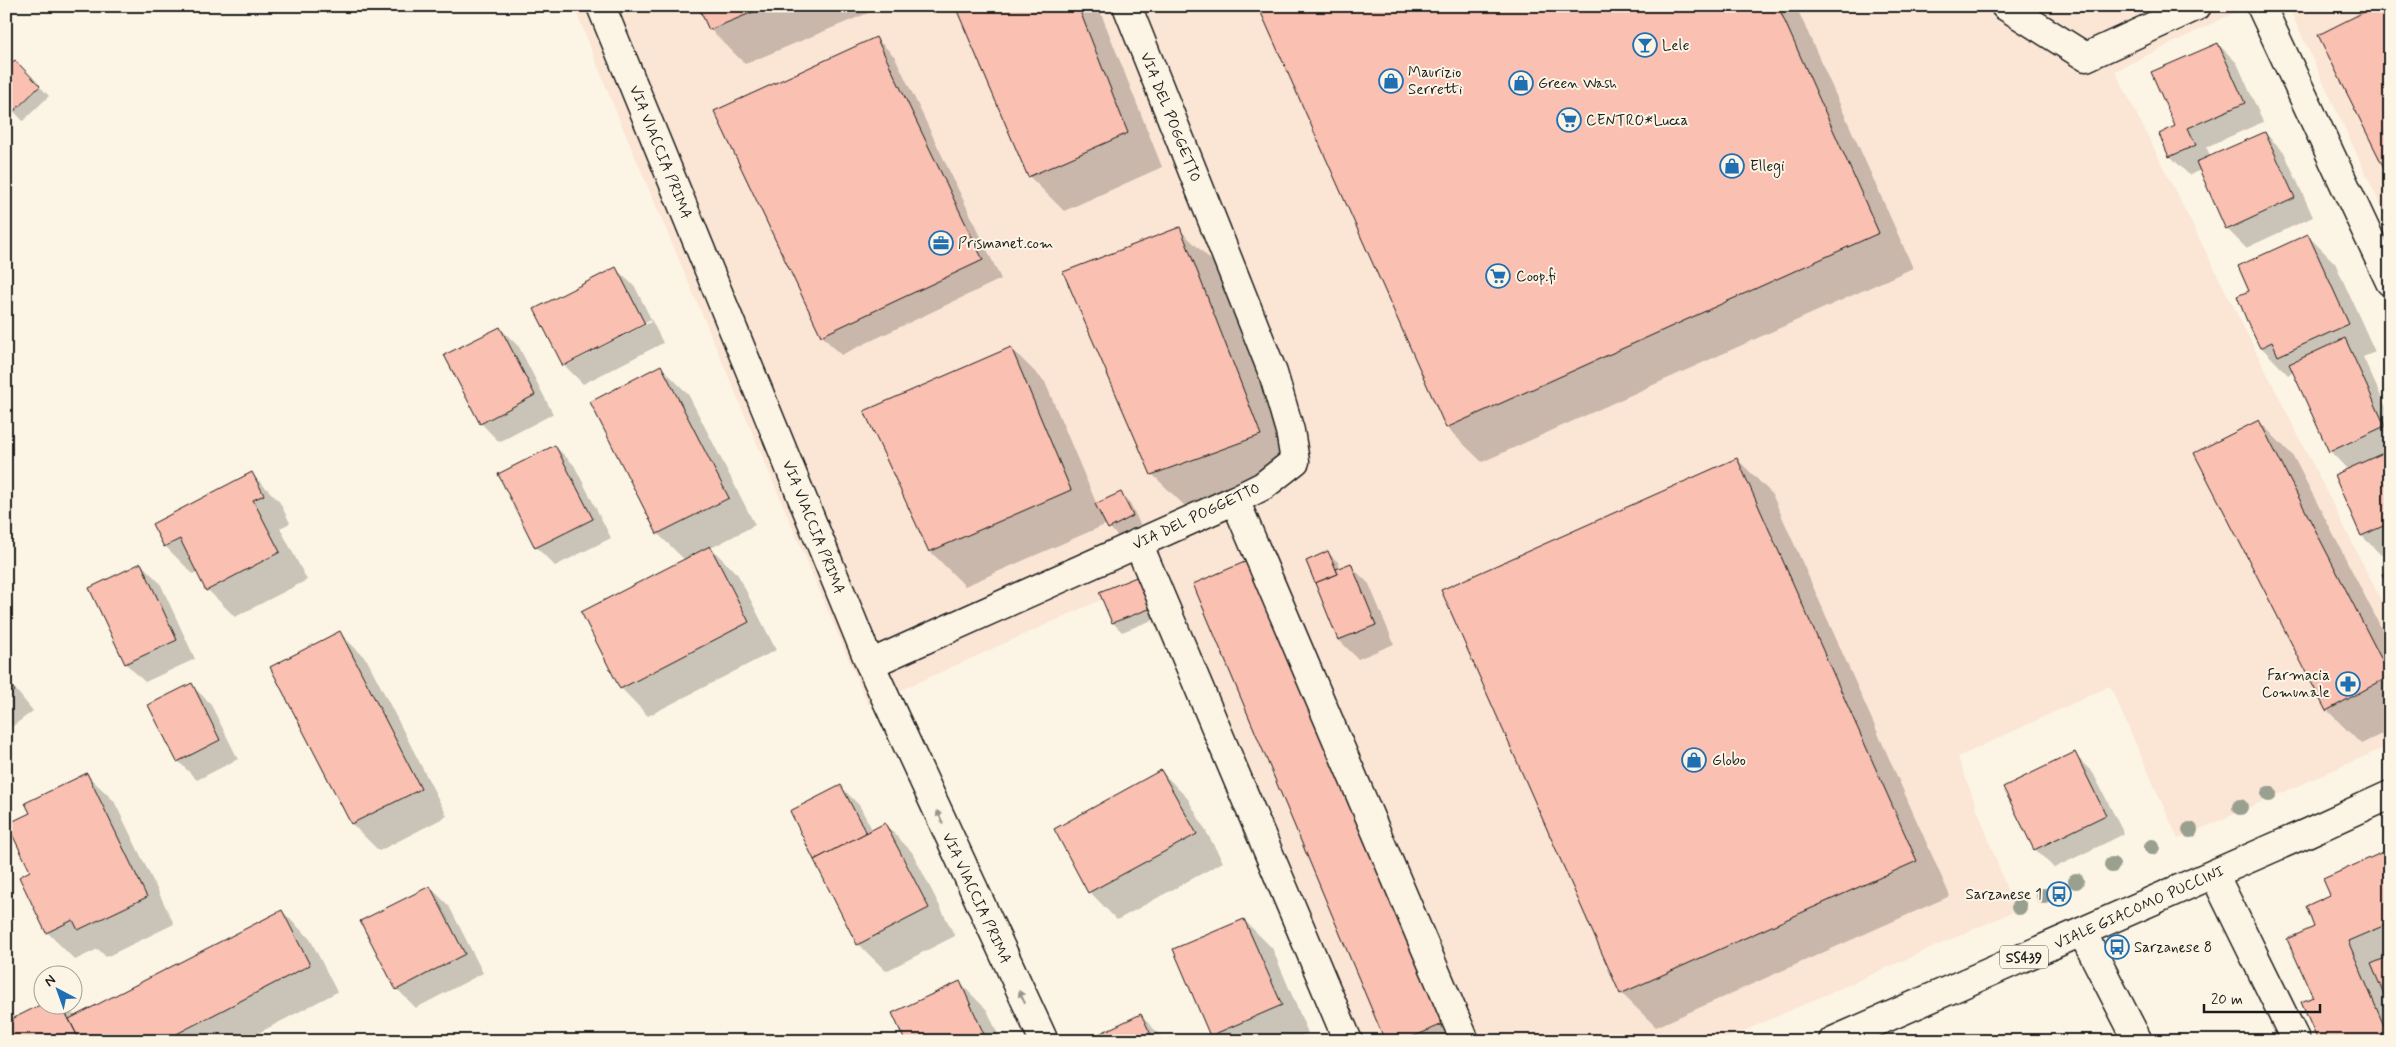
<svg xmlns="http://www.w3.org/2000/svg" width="2396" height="1047" font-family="Mynerve,sans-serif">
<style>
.built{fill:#fbe5d5}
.shadow{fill:#0003;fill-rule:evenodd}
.building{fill:#fac0b1;stroke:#1c1c1c}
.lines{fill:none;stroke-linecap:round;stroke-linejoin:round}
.minor-casing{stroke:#1c1c1c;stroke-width:31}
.major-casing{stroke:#1c1c1c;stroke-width:31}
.minor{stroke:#fcf5e5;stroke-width:28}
.major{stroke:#fcf5e5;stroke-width:28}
.tree{fill:#9aa08f}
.oneway{fill:#97938b}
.labels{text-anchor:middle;stroke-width:4;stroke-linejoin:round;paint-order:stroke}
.shield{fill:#fcf5e5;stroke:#5f5d58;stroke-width:1}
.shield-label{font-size:14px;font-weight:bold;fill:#1c1c1c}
.poi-label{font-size:15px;fill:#1c1c1c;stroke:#fcf5e5;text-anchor:start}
.street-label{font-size:15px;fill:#1c1c1c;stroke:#fcf5e5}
</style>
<rect width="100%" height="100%" fill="#fcf5e5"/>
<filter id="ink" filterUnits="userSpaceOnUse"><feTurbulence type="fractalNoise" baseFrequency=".02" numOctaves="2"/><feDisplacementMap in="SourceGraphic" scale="10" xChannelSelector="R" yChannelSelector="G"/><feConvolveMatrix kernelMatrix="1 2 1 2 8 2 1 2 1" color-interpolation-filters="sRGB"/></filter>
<g filter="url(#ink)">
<!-- built -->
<g class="built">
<path d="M574,6H2248L2115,71L2390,618V745L2178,839L2110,686L1958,757L2015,911L1721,1041H1340L1136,584L868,705L614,107Z"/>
<path d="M2288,6H2390V226Z"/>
</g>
<!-- shadow -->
<g class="shadow">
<path d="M700,6H885L745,64L711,30Z"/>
<path d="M956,6H1098L1162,167L1064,211L1029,176Z"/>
<path d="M1260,6H1796L1913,268L1482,462L1447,428Z"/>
<path d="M876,38L895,57L1001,279L841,355L822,336L715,111Z"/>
<path d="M2218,44L2237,63L2263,122L2206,147L2211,157L2265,133L2284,152L2313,217L2246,248L2227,229L2201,170L2189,175L2170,156L2177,127Z"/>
<path d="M15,61L49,96L23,121L6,103Z"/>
<path d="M1179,229L1214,263L1295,469L1187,508L1152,474Z"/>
<path d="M2308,236L2335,263L2375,352L2363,357L2390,416V551L2381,555L2362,536L2335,476L2348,470L2330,451L2294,372L2288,375L2261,347L2251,291Z"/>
<path d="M616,269L635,287L663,343L583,384L564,365ZM650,320L651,322L569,364V361Z"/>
<path d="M500,328L519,347L553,414L499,442L481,423Z"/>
<path d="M1011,348L1045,382L1097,505L1120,493L1130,503L1141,526L1119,538L1107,524L965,586L930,551L866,411Z"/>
<path d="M661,367L688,394L755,525L711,548L738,575L776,650L648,716L621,688L685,560L658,534L591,402Z"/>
<path d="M2259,421L2293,456L2390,645V730L2361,744L2327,710Z"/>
<path d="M555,446L574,465L611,538L555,566L536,547L499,475Z"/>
<path d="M1737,459L1772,494L1950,896L1656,1027L1621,993Z"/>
<path d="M252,474L279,501L290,523L280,528L307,580L235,617L208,590L198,571L193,574L165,546Z"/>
<path d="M1328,553L1338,562L1340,569L1350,565L1369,584L1394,644L1358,659L1339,640Z"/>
<path d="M141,564L160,583L195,659L145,682L126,664Z"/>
<path d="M1144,575L1165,615L1122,632L1113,623L1101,592Z"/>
<path d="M1194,585L1469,1041H1387Z"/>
<path d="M340,633L367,660L447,816L379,851L352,824L272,667Z"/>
<path d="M6,678L33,711L6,731Z"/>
<path d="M191,685L210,703L238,759L197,780L178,761Z"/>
<path d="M2074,754L2093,773L2124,834L2054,868L2035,849Z"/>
<path d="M1161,771L1188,799L1223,862L1117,920L1090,892L1055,829Z"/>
<path d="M86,774L114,801L174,924L106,957L98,949L75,960L47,932L21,877L32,872L31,813Z"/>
<path d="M840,786L859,805L873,831L885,824L912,852L955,936L886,971L858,944Z"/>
<path d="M2390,851V1041H2320L2314,998L2316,928L2332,896Z"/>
<path d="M430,887L449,906L483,973L416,1008L397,989Z"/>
<path d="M282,911L310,939L337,992L243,1041H6L44,1004H63L76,1017Z"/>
<path d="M1244,920L1272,948L1308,1033L1289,1041H1216L1211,1035Z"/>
<path d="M960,983L987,1010L1001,1041H906Z"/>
<path d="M1141,1016L1166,1041H1087Z"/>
</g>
<!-- building -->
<g class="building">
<path d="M698,6H768L709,30Z"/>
<path d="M955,6H1078L1128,133L1028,177Z"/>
<path d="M1258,6H1778L1879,233L1446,428Z"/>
<path d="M2376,6H2390V180L2318,35Z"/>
<path d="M876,37L983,260L821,336L714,111Z"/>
<path d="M2218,43L2245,103L2188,128L2196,145L2169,157L2159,134L2175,126L2151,72Z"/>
<path d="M15,60L40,86L13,112L6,105V68Z"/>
<path d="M2265,132L2295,198L2226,230L2196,162Z"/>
<path d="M1180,227L1261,435L1151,475L1063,272Z"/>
<path d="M2308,234L2349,324L2278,356L2272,342L2260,348L2247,321L2237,296L2249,291L2238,266Z"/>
<path d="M616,267L645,324L563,366L534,309Z"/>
<path d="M500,327L535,395L480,424L444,355Z"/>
<path d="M2345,338L2385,426L2329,452L2289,364Z"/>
<path d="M1011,347L1071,490L929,552L864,411Z"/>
<path d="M661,365L729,498L657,534L590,402Z"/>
<path d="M2259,420L2390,676L2326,711L2194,453Z"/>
<path d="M555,445L593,519L535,548L498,474Z"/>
<path d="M2390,450V523L2361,536L2334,475Z"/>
<path d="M1737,458L1917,861L1620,994L1441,590Z"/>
<path d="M252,472L264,495L253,500L280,552L206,591L180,539L164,547L152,524Z"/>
<path d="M1121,492L1133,516L1108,529L1095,504Z"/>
<path d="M710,546L749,622L620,689L581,612Z"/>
<path d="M1328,551L1338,574L1315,583L1306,561Z"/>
<path d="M1247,561L1443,1024L1403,1041H1385L1193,584Z"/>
<path d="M141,563L177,640L125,664L89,588Z"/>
<path d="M1351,563L1376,625L1338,640L1315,583L1338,574L1336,569Z"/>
<path d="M2390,571V591L2382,574Z"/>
<path d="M1144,574L1157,606L1112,623L1099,592Z"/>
<path d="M340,631L421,789L351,824L270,667Z"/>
<path d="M6,679L15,691L6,698Z"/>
<path d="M192,683L220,740L177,762L148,705Z"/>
<path d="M2075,752L2106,815L2034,850L2003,787Z"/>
<path d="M1161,770L1197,834L1088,893L1054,829Z"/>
<path d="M87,773L147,897L78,930L73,920L46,933L19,877L30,871L7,824L30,813L25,803Z"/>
<path d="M841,785L866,833L814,860L790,811Z"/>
<path d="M885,823L929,908L857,945L814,860Z"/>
<path d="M2390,849V923L2348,941L2387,1033L2369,1041H2318L2301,1002L2313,997L2287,939L2314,927L2306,906L2330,895L2323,879Z"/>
<path d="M430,886L465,954L396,990L360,921Z"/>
<path d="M282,910L310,965L163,1041H80L69,1019Z"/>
<path d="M1244,919L1282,1005L1210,1036L1173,949Z"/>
<path d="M2390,956V1008L2371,964Z"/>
<path d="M960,981L987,1041H905L892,1013Z"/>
<path d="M42,1004H61L80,1041H6V1022Z"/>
<path d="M1141,1014L1154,1041H1084Z"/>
</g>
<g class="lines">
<!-- minor casing -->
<g class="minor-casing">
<g id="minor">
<path d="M601,6L870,664L1044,1041"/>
<path d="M2005,6L2086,57L2197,6"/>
<path d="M2261,6L2390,282"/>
<path d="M1235,500L1465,1041"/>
<path d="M1138,543L1348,1041"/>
<path d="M870,664L1235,500L1263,486L1295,461L1290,431L1273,373L1127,6"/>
<path d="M2214,874L2296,1041"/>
<path d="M2082,932L2138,1041"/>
</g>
</g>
<!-- major casing -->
<g class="major-casing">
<path id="major" d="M1833,1041L2309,832L2390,795"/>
</g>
<!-- minor -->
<use href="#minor" class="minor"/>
<!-- major -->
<use href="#major" class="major"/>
</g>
<!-- trees -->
<g class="tree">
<circle cx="2269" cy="794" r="8"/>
<circle cx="2240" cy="807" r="8"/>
<circle cx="2190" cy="830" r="8"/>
<circle cx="2152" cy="847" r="8"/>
<circle cx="2112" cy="865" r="8"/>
<circle cx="2076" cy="881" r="8"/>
<circle cx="2044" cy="896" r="8"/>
<circle cx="2019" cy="907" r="8"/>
</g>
<!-- one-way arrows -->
<defs><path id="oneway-solid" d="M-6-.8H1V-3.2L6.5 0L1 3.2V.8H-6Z" transform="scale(1.25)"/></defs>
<g class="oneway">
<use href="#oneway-solid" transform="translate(940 817) rotate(-115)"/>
<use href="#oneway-solid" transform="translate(1022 997) rotate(-115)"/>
</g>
</g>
<!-- icons -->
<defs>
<g id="bar-ring" transform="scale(1.25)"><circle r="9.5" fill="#fcf5e5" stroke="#1f6fb2" stroke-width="1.5"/><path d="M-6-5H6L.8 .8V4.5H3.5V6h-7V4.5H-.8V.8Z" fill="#1f6fb2"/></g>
<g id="shop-ring" transform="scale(1.25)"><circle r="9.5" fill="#fcf5e5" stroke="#1f6fb2" stroke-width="1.5"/><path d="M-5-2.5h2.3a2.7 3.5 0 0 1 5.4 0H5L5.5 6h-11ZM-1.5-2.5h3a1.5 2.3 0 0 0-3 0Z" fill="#1f6fb2"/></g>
<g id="supermarket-ring" transform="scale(1.25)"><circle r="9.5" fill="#fcf5e5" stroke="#1f6fb2" stroke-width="1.5"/><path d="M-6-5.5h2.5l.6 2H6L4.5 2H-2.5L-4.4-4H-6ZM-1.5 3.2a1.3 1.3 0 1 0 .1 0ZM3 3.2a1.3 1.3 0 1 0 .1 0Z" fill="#1f6fb2"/></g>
<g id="office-ring" transform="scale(1.25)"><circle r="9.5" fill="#fcf5e5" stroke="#1f6fb2" stroke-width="1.5"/><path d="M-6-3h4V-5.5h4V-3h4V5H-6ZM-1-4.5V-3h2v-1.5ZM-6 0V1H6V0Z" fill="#1f6fb2"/></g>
<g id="pharmacy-ring" transform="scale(1.25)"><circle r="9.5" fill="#fcf5e5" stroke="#1f6fb2" stroke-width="1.5"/><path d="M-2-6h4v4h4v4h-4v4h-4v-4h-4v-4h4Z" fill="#1f6fb2"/></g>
<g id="bus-ring" transform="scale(1.25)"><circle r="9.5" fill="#fcf5e5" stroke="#1f6fb2" stroke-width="1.5"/><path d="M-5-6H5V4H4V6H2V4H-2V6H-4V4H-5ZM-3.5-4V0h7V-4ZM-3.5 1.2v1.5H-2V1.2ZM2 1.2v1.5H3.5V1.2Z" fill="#1f6fb2"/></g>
</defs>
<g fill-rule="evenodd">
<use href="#bar-ring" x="1645" y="45"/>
<use href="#shop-ring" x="1391" y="81"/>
<use href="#shop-ring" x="1521" y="83"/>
<use href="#supermarket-ring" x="1569" y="120"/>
<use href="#shop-ring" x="1732" y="166"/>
<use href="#office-ring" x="941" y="243"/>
<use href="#supermarket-ring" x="1498" y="276"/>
<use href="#pharmacy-ring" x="2348" y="684"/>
<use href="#shop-ring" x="1694" y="760"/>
<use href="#bus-ring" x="2059" y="894"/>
<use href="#bus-ring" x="2117" y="947"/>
</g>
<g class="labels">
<!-- shield labels -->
<rect class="shield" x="2000" y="945.5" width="48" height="23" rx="4"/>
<g class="shield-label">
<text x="2024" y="962">SS439</text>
</g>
<!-- poi labels -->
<g class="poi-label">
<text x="1662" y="50">Lele</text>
<text x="1408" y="77">Maurizio<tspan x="1408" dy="17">Serretti</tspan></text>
<text x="1538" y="88">Green Wash</text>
<text x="1586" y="125">CENTRO*Lucca</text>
<text x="1750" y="171">Ellegi</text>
<text x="958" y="248">Prismanet.com</text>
<text x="1516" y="281">Coop.fi</text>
<text x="2330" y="680" text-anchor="end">Farmacia<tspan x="2330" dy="17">Comunale</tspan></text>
<text x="1712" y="765">Globo</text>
<text x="2042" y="899" text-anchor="end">Sarzanese 1</text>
<text x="2134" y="952">Sarzanese 8</text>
</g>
<!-- street labels -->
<g class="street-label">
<text transform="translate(1171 117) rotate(68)" y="5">VIA DEL POGGETTO</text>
<text transform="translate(661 152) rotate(68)" y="5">VIA VIACCIA PRIMA</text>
<text transform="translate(1196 516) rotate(-25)" y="5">VIA DEL POGGETTO</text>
<text transform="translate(814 527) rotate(68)" y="5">VIA VIACCIA PRIMA</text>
<text transform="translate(977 898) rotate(65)" y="5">VIA VIACCIA PRIMA</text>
<text transform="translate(2139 907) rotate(-24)" y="5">VIALE GIACOMO PUCCINI</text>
</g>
</g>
<!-- margin -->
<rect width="2396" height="1047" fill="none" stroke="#fcf5e5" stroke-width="25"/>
<rect x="12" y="12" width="2371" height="1022" fill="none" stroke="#1c1c1c" stroke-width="2" filter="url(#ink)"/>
<!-- north arrow -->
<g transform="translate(58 990) rotate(319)"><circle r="24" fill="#fcf5e5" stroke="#a29e95"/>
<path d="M0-4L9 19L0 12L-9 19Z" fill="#1f6fb2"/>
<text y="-8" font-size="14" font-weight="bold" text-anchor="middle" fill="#1c1c1c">N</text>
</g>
<!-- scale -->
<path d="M2204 1004v8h116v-8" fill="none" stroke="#1c1c1c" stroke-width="2.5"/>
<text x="2211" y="1004" font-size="15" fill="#1c1c1c" stroke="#fcf5e5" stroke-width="4" paint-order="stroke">20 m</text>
</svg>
